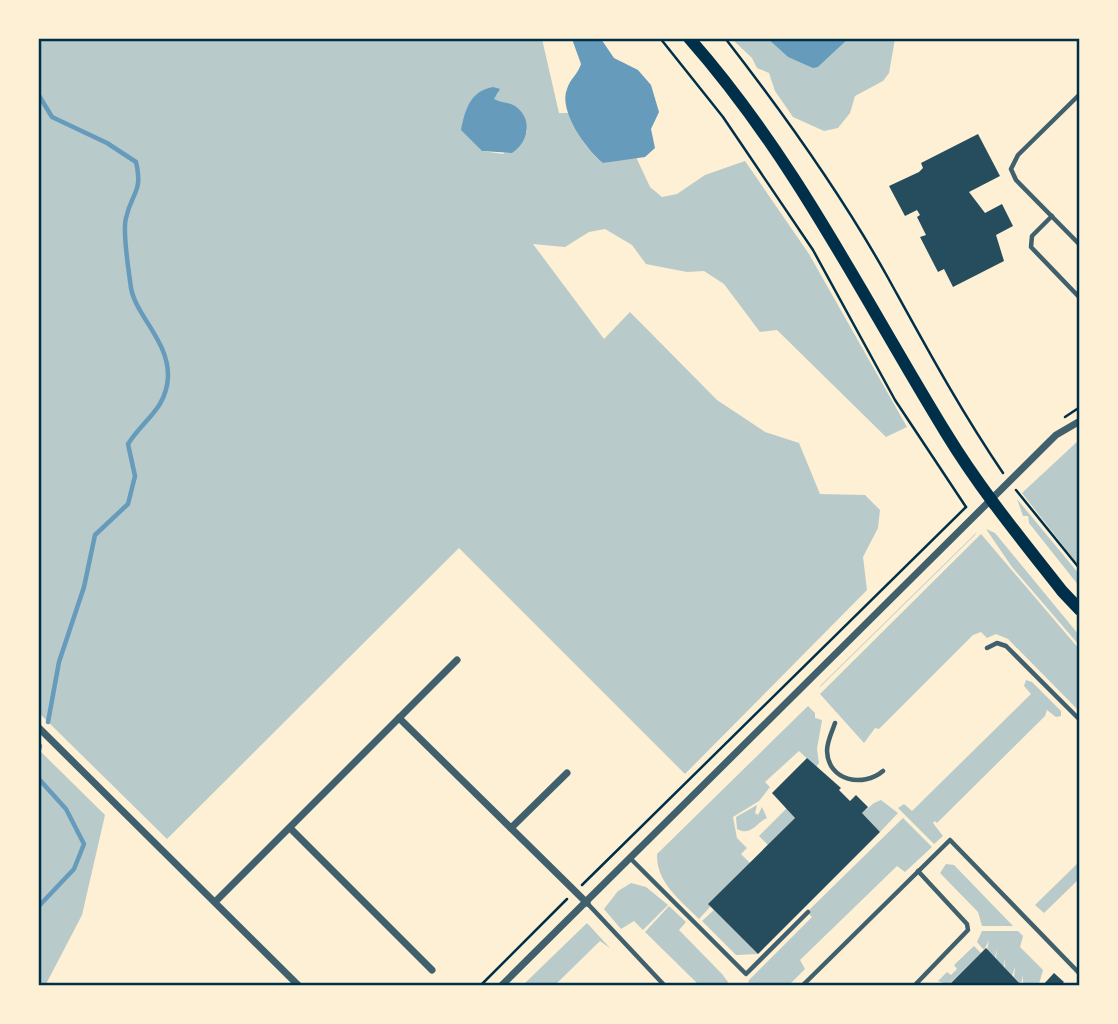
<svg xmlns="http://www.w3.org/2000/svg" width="1118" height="1024" font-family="'Sofia Sans Condensed',sans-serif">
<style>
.green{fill:#b9caca;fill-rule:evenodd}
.water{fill:#669bbc}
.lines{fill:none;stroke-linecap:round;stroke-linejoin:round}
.stream{stroke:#669bbc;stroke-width:4.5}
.building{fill:#264d5e}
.path{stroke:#003049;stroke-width:2.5}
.service{stroke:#3f606c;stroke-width:4.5}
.minor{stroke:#3f606c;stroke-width:7}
.secondary{stroke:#003049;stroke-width:12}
.neatline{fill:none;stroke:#003049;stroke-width:2.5}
</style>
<rect width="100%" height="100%" fill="#fdf0d5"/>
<!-- green -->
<g class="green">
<path d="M38,39H542L559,113H570C576,133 586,150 603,163L636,157L650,187L662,197L677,194L705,175L745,161L809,254L907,427L886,437L777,330L760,332L724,284L704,271L687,272L646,264L632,245L605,229L589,232L565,247L533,244L604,339L630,312L717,400L765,432L799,443L820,494L865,495L880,510L878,528L863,557L867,590L685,774L459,548L167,839L39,713ZM493,87L498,93L493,99C512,108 526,107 527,132L503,154L482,151Z"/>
<path d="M732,39H768L788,57L818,67L848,39H895L889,73L883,81L855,96L850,113L838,128L824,131L793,117L775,91L769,73L757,68L752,58Z"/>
<path d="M1079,440V566L1022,493Z"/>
<path d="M1017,499L1079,574V586L1029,523L1028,516H1023Z"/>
<path d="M986,529L995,533L1079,635V645L1012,567Z"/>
<path d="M977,532L975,535L819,688L821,685Z"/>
<path d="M981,534L1079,649V711L1008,639L996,634L987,638L981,632L973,635L879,729L875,728L864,743L820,694Z"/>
<path d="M1026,680L1032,682L1061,711V716L1056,717L1047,710L1045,716L937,823L935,821L933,823L943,836L934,844L898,808L904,804L912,811L1031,694L1024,686Z"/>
<path d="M808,706L815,713V718L822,720L817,749L819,763L816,767L799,751L765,782L770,787L759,801L733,817L737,838L747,848L741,854L750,863L699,919C680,900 656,882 657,854Z"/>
<path d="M38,749L105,815L82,915L45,986L38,985Z"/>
<path d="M881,800L898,813L880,832L862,813L874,803Z"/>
<path d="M757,805L755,813L758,815L762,807L767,818C757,822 751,837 737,829L736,817Z"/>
<path d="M787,808L795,818L768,845L759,836Z"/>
<path d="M903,818L932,847L905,872L897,866L800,960L805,969L789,985L748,986L749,980L812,917L807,912Z"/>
<path d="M1079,862V879L1044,913L1035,905Z"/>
<path d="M946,864L954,865L1013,926H982L978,912L940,873Z"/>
<path d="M631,883L646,887L668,905L643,930L634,921L621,929L604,909L618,891Z"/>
<path d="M669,906L686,922L679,930L722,974L728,982L726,985H731H699L645,932Z"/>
<path d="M714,910L758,954L736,955L702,921Z"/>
<path d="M587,923L610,948L600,941L555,985H523Z"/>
<path d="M982,931H1018L1023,936L1020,947L1043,970L1039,984L1023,985V975L1021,985L1014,977L1015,967L1012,976L1005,968V958L1004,967L996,959L997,948L995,958L987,950L989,940L984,950L977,942Z"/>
<path d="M974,946L981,953L948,985L938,981L947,972L951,975L957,969L954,965Z"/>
</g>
<!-- water -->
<g class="water">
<path d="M572,39H601L614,58L638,70L651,85L659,112L651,129L655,148L645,157L603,163C586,150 558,110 567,89C570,79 578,74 581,64Z"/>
<path d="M768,39H848L818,67L813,68L788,57Z"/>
<path d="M493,87L500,89L494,99C501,103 508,102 515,106C533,118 529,142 512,153L482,151L461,130C465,110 470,91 493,87Z"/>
</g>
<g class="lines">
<!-- stream -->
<g class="stream">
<path d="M38,94L52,117L107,143L136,162C143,193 132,191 126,218C122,232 129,272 131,288C136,316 169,341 168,377C166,409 145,418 128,444L135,476L128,504L95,535L84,587L59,662L48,722"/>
<path d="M38,753L40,746"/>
<path d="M38,778L66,809L84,844L74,869L38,907"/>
</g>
</g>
<!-- building -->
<g class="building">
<path d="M978,134L1000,176L969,192L985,213L1002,204L1013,226L996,235L1004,261L953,287L944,269L938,272L920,237L926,235L917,217L920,215L917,210L905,216L889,186L919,172L923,168L921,163Z"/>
<path d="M807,758L841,788L839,790L850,801L856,795L868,807L862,813L880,832L758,954L708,904L795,818L772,793Z"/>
<path d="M986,948L1022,986H948Z"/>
<path d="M1054,973L1064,982L1060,986H1042Z"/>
</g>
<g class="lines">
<!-- path -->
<g class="path">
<path d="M660,38L723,117L813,250L895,400L966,507"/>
<path d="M725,38C784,114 840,192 887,276C924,343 960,410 1003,473"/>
<path d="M1065,417L1080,407"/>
<path d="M1016,490L1080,569"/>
<path d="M582,885L966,507"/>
<path d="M480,986L567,899"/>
</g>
<!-- service -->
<g class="service">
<path d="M1080,94L1018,155L1011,169L1016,180L1080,245"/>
<path d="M1052,216L1032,236L1031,247L1080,298"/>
<path d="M987,648L997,643L1006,646L1080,720"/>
<path d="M835,723C832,732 827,741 827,751C828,781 863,788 883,771"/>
<path d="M631,859L746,974L808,912"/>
<path d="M587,903L665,986"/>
<path d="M802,986L950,840L1080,974"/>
<path d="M914,986L968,930L967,924L918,871"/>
</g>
<!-- minor -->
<g class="minor">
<path d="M399,718L587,903"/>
<path d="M38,727L299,986"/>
<path d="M511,828L567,773"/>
<path d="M291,829L432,970"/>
<path d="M215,902L457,660"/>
<path d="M501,986L1056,435L1080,421"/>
</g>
<!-- secondary -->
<path class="secondary" d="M689,38C795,158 863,298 946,433C980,489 1022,540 1062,591L1080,610"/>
</g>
<!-- border -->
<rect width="1118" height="1024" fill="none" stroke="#fdf0d5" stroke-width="80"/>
<rect x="40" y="40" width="1038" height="944" class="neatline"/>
</svg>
